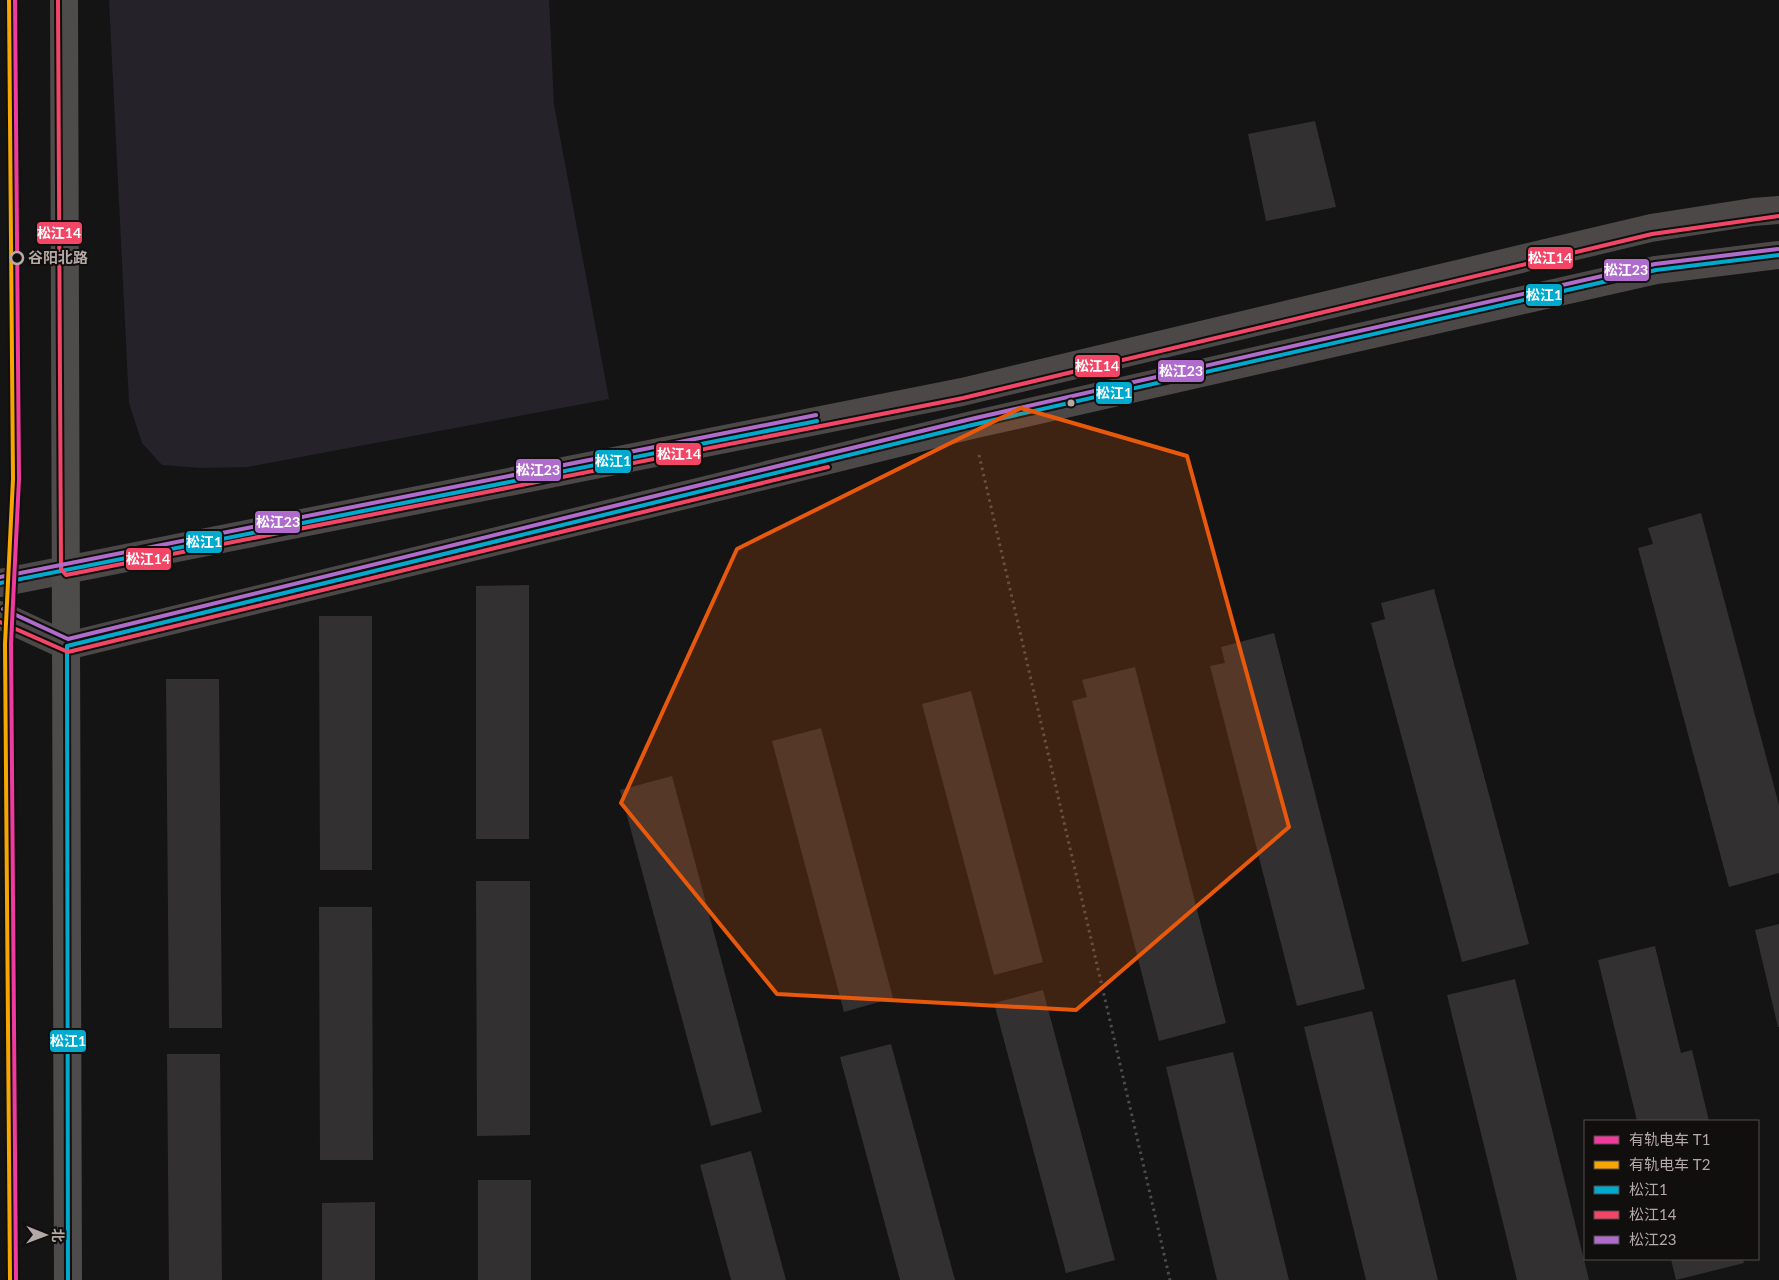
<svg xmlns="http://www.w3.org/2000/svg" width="1779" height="1280" font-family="Lato,'Noto Sans SC',sans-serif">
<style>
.park{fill:#252229}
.building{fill:#323030}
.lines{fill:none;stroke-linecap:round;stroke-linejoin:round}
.path{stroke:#4e4b4a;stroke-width:3;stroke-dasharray:2.5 4;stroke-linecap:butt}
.secondary{stroke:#4b4847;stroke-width:28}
.primary{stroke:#4e4c4b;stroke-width:28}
.bus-1-casing{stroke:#100f0e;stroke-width:8}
.bus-2-casing{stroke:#100f0e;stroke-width:8}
.bus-3-casing{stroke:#100f0e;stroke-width:8}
.bus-1{stroke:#00a9ce;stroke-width:4}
.bus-2{stroke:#f34667;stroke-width:4}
.bus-3{stroke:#b06ccc;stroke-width:4}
.tram-1-casing{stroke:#100f0e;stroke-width:8}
.tram-2-casing{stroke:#100f0e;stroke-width:8}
.tram-1{stroke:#f13a9d;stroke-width:4}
.tram-2{stroke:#f7a600;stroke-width:4}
.marked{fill:#e8590c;fill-opacity:0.2;stroke:#e8590c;stroke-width:4;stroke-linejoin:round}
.stop-dot{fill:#100f0e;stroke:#b4a9a6;stroke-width:2.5}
.bus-dot{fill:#b4a9a6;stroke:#100f0e;stroke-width:2}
.labels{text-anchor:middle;stroke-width:4;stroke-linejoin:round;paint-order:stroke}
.stop-label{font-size:15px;font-weight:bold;fill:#b4a9a6;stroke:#100f0e;text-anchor:start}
.line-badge{stroke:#100f0e;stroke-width:2}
.badge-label{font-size:14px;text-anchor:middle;font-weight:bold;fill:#fff}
</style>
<rect width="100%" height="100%" fill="#141414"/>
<!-- park -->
<path class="park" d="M109,0H549L554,105L609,399L248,467L201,468L162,465L142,443L129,403Z"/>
<!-- building -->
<g class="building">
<path d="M1315,121L1336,207L1266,221L1248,134Z"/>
<path d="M1701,513L1779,805V873L1729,887L1638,548L1653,544L1648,528Z"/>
<path d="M529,585V839H476V586Z"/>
<path d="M1434,589L1529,944L1462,962L1371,623L1385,619L1381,603Z"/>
<path d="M319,616H372V870H320Z"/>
<path d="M1274,633L1365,989L1297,1006L1210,666L1225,663L1221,647Z"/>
<path d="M1135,667L1226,1023L1159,1041L1072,701L1087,697L1082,680Z"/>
<path d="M166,679H219L222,1028H169Z"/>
<path d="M971,691L1043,962L994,975L922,704Z"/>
<path d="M821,728L893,998L844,1012L772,741Z"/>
<path d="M672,776L762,1112L711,1126L620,790Z"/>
<path d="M476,881H530V1135L477,1136Z"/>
<path d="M319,907H372L373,1160H320Z"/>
<path d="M1779,924V1027H1778L1755,930Z"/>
<path d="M1655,946L1681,1053L1692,1050L1709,1121H1637L1598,960Z"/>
<path d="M1515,979L1589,1280H1517L1447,995Z"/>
<path d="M1043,990L1115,1260L1066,1273L994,1003Z"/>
<path d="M1372,1011L1438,1280H1366L1304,1027Z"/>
<path d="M891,1044L955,1280H900L840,1057Z"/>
<path d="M1233,1052L1289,1280H1217L1166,1067Z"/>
<path d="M167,1054H220L222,1280H169Z"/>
<path d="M751,1151L786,1280H731L700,1165Z"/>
<rect x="478" y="1180" width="53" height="100"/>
<path d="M375,1202V1280H322V1203Z"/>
<path d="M1671,1259H1743L1744,1263L1676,1280Z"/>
</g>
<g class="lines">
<!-- path -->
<path class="path" d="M979,455L1170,1280"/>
<!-- secondary -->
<g class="secondary">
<path d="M0,583L962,392L1651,228L1753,212L1779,210"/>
<path d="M0,615L67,646L972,425L1656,270L1779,255"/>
</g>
<!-- primary -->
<path class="primary" d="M64,0L68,1280"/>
<!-- bus-1 casing -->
<g class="bus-1-casing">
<g id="bus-1">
<path d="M0,583L817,421"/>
<path d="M68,1280L67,646L972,425L1656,270L1779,255"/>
</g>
</g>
<!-- bus-2 casing -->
<g class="bus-2-casing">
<g id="bus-2">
<path d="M58,0L61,569L66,575L963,398L1652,234L1779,216"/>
<path d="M0,622L68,652L828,467"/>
</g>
</g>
<!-- bus-3 casing -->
<g class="bus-3-casing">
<g id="bus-3">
<path d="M0,577L816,415"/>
<path d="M3,609L68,639L971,419L1655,264L1778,249"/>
</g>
</g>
<!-- bus-1 -->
<use href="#bus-1" class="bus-1"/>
<!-- bus-2 -->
<use href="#bus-2" class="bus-2"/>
<!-- bus-3 -->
<use href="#bus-3" class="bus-3"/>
<!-- tram-1 casing -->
<g class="tram-1-casing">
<path id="tram-1" d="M15,0L19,479L11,644L16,1280"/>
</g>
<!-- tram-2 casing -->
<g class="tram-2-casing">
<path id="tram-2" d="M9,0L13,479L5,644L10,1280"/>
</g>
<!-- tram-1 -->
<use href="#tram-1" class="tram-1"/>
<!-- tram-2 -->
<use href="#tram-2" class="tram-2"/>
</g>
<!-- marked area -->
<path class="marked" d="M1021,408L1187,456L1289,827L1076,1010L777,994L621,803L737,549Z"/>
<!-- markers -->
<circle class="stop-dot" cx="17" cy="258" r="6"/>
<circle class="bus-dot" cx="1071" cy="403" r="4.5"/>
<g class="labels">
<!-- stop labels -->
<g class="stop-label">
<text x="28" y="263">谷阳北路</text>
</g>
</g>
<g class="line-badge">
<rect x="36" y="221" width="47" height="24" rx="5" fill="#f34667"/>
<rect x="1527" y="246" width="47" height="24" rx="5" fill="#f34667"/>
<rect x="1603" y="258" width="47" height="24" rx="5" fill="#b06ccc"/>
<rect x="1525" y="283" width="38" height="24" rx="5" fill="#00a9ce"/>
<rect x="1074" y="354" width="47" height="24" rx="5" fill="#f34667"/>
<rect x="1157" y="359" width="48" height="24" rx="5" fill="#b06ccc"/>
<rect x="1095" y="381" width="38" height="24" rx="5" fill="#00a9ce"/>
<rect x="655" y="442" width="47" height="24" rx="5" fill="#f34667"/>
<rect x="594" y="449" width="38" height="25" rx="5" fill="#00a9ce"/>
<rect x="515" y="458" width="47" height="24" rx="5" fill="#b06ccc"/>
<rect x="254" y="510" width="47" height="24" rx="5" fill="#b06ccc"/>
<rect x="185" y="530" width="38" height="24" rx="5" fill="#00a9ce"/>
<rect x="125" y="547" width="47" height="24" rx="5" fill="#f34667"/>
<rect x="49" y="1029" width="38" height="24" rx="5" fill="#00a9ce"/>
</g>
<g class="badge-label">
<text x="59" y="238">松江14</text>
<text x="1550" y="263">松江14</text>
<text x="1626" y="275">松江23</text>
<text x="1544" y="300">松江1</text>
<text x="1097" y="371">松江14</text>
<text x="1181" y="376">松江23</text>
<text x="1114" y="398">松江1</text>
<text x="679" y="459">松江14</text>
<text x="613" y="466">松江1</text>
<text x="538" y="475">松江23</text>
<text x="278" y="527">松江23</text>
<text x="204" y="547">松江1</text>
<text x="148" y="564">松江14</text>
<text x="68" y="1046">松江1</text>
</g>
<!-- legend -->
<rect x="1584" y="1120" width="175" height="140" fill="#100f0e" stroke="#524d4b"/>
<rect x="1594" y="1136" width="25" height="8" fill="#f13a9d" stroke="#524d4b"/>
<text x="1629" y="1145" font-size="15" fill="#b4a9a6">有轨电车 T1</text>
<rect x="1594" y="1161" width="25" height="8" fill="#f7a600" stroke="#524d4b"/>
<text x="1629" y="1170" font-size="15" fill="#b4a9a6">有轨电车 T2</text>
<rect x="1594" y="1186" width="25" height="8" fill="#00a9ce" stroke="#524d4b"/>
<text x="1629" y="1195" font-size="15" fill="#b4a9a6">松江1</text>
<rect x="1594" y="1211" width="25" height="8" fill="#f34667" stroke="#524d4b"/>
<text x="1629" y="1220" font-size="15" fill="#b4a9a6">松江14</text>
<rect x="1594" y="1236" width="25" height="8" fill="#b06ccc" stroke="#524d4b"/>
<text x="1629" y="1245" font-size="15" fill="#b4a9a6">松江23</text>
<!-- north arrow -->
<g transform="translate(45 1235) rotate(91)" stroke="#100f0e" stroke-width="4" paint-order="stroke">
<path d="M0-4L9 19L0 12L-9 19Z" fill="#b4a9a6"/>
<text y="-8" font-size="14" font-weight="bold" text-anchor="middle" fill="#b4a9a6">北</text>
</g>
</svg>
